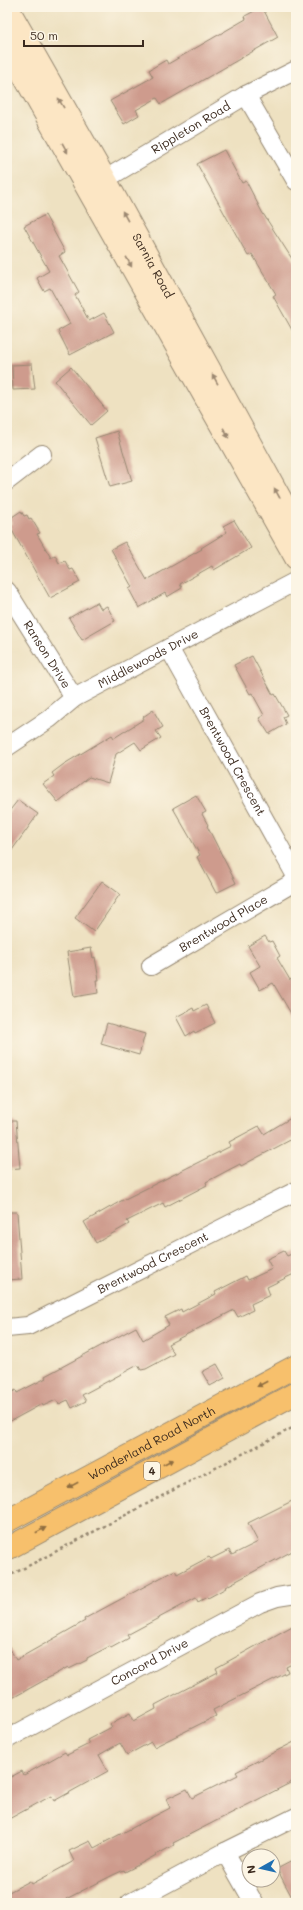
<svg xmlns="http://www.w3.org/2000/svg" width="303" height="1910" font-family="Mali,sans-serif">
<style>
.building{fill:#ce9b8d}
.lines{fill:none;stroke-linecap:round;stroke-linejoin:round}
.street-casing{stroke:#948670;stroke-width:20}
.secondary-casing{stroke:#948670;stroke-width:24}
.primary-casing{stroke:#948670;stroke-width:24}
.path{stroke:#948670;stroke-width:2.5;stroke-dasharray:3 3;stroke-linecap:butt}
.street{stroke:#fff;stroke-width:18}
.secondary{stroke:#fce6c4;stroke-width:22}
.primary{stroke:#f7c06c;stroke-width:22}
.oneway{fill:#9c8871}
.oneway2{fill:#906e41}
.labels{text-anchor:middle;stroke-width:3;stroke-linejoin:round;paint-order:stroke}
.shield{fill:#fcf5e5;stroke:#75675a;stroke-width:1}
.shield-label{font-size:11px;font-weight:bold;fill:#3b2a1e}
.street-label{font-size:12px;fill:#3b2a1e;stroke:#fcf5e5}
</style>
<rect width="100%" height="100%" fill="#fcf5e5"/>
<filter id="ink" filterUnits="userSpaceOnUse"><feTurbulence type="fractalNoise" baseFrequency=".025" numOctaves="2"/><feDisplacementMap in="SourceGraphic" scale="8" xChannelSelector="R" yChannelSelector="G"/><feConvolveMatrix kernelMatrix="1 2 1 2 8 2 1 2 1" color-interpolation-filters="sRGB"/></filter>
<filter id="wash" filterUnits="userSpaceOnUse"><feTurbulence type="fractalNoise" baseFrequency=".012" numOctaves="4" result="noise"/><feDisplacementMap in="SourceGraphic" scale="16" xChannelSelector="R" yChannelSelector="G"/><feGaussianBlur stdDeviation="0.9" result="paint"/><feColorMatrix in="noise" values="0 0 0 0 0 0 0 0 0 0 0 0 0 0 0 0 0 1.4 0 .05"/><feComposite in="paint" operator="in"/></filter>
<g filter="url(#wash)">
<rect width="100%" height="100%" fill="#eee1c1"/>
<g id="blocks">
<!-- building -->
<g class="building">
<path d="M262,7L278,37L161,104L157,98L136,110L139,115L124,124L110,101L153,77L149,70L166,60L168,64L246,19L245,16Z"/>
<path d="M224,150L242,183L246,181L262,212L296,265V337L273,296L276,294L252,254L248,256L197,164Z"/>
<path d="M45,215L65,252L59,256L79,292L75,295L89,321L104,313L114,332L70,355L58,331L70,324L50,288L44,291L37,278L49,271L24,226Z"/>
<path d="M32,364L35,389L13,390L12,365Z"/>
<path d="M71,367L107,411L91,425L55,381Z"/>
<path d="M117,431L132,481L110,487L95,438Z"/>
<path d="M21,511L24,516L27,515L29,519L31,518L40,533L37,534L51,558L55,555L59,563L65,561L70,570L73,569L80,582L50,598L9,525L12,523L9,519Z"/>
<path d="M234,520L251,548L214,570L212,566L180,584L182,588L167,597L165,593L139,608L129,589L132,587L111,549L125,542L147,580L202,549L201,548L227,532L223,526Z"/>
<path d="M97,602L101,609L107,606L115,621L82,640L69,618Z"/>
<path d="M252,656L273,695L275,694L287,715L283,717L286,724L269,734L259,718L264,715L252,693L250,694L234,665Z"/>
<path d="M153,710L163,727L156,731L161,738L141,750L135,742L116,754L108,783L89,777L58,802L43,784L54,776L52,773L64,764L112,735L114,738L144,719L143,717Z"/>
<path d="M196,795L206,812L202,814L208,825L207,826L236,883L216,893L197,857L200,855L173,808Z"/>
<path d="M18,800L38,814L7,857V814Z"/>
<path d="M102,881L120,894L94,932L75,918Z"/>
<path d="M265,936L269,942L272,941L280,956L277,958L290,980L296,977V1022L273,983L260,990L250,972L260,966L248,946Z"/>
<path d="M91,948L93,958L95,957L99,980H96L98,993L74,997L67,952Z"/>
<path d="M206,1005L215,1023L195,1033L194,1031L186,1036L176,1017L193,1008L194,1011Z"/>
<path d="M107,1023L145,1034L139,1055L101,1044Z"/>
<path d="M296,1115V1137L241,1166L240,1164L206,1182L207,1185L165,1207L163,1203L127,1221L129,1224L96,1243L84,1222L121,1201L231,1146L229,1142L259,1126L264,1134Z"/>
<path d="M7,1121H16L20,1168L7,1169Z"/>
<path d="M7,1212H17L22,1279L7,1280Z"/>
<path d="M284,1251L287,1256L296,1252V1273L267,1287L270,1295L251,1304L253,1310L238,1317L234,1310L168,1344L174,1354L146,1369L141,1370L138,1365L82,1395L86,1401L72,1408L68,1400L59,1404L56,1400L43,1406L42,1404L7,1423V1395L16,1390L17,1393L46,1378L45,1376L136,1327L143,1340L169,1325L165,1317L181,1309L182,1312L216,1294L215,1292L246,1276L248,1280L272,1269L267,1259Z"/>
<path d="M217,1364L225,1378L210,1386L202,1372Z"/>
<path d="M296,1499V1549L225,1587L226,1588L208,1598L207,1597L198,1602L196,1598L127,1635L129,1638L111,1648L110,1646L87,1658V1660L69,1669L68,1667L7,1701V1643L16,1660L85,1621L84,1619L175,1570L177,1574L209,1557L211,1559L229,1550L232,1555L258,1542L248,1523Z"/>
<path d="M296,1624V1662L286,1667L288,1672L213,1710L216,1716L154,1747L151,1742L127,1755L120,1743L99,1755L108,1771L54,1801L51,1796L7,1820V1779L22,1771L24,1775L65,1752L67,1755L89,1744L87,1740L112,1727L110,1724L130,1713L134,1721L156,1709L155,1705L218,1672L216,1668Z"/>
<path d="M296,1741V1780L173,1843L174,1845L140,1864L125,1872L124,1870L113,1875L66,1899L68,1903H7V1893L30,1881L32,1884L74,1861L69,1851L90,1841L94,1848L170,1808L166,1799L187,1789L192,1798L238,1775L236,1772Z"/>
<path d="M296,1859V1903H295L277,1869Z"/>
</g>
</g>
</g>
<g filter="url(#ink)">
<use href="#blocks" fill-opacity="0" stroke="#948670" stroke-width="1"/>
<g class="lines">
<!-- street casing -->
<g class="street-casing">
<g id="street">
<path d="M246,95L296,181"/>
<path id="s1" d="M94,186L246,95L296,70"/>
<path d="M7,481L42,454"/>
<path id="s2" d="M7,591L74,698"/>
<path id="s3" d="M169,648L296,876"/>
<path id="s4" d="M7,747L49,719L74,698L296,581"/>
<path id="s5" d="M151,966L296,881"/>
<path id="s6" d="M7,1328L28,1326L296,1191"/>
<path id="s7" d="M7,1739L260,1603L277,1597L296,1594"/>
<path d="M225,1852L254,1903"/>
<path d="M130,1903L225,1852L296,1817"/>
</g>
</g>
<!-- secondary casing -->
<g class="secondary-casing">
<g id="secondary">
<path id="s8" d="M7,7L105,179L296,527"/>
<path d="M7,46L296,558"/>
</g>
</g>
<!-- primary casing -->
<g class="primary-casing">
<g id="primary">
<path id="s9" d="M7,1521L296,1366"/>
<path d="M7,1549L296,1393"/>
</g>
</g>
<!-- path -->
<path class="path" d="M7,1577L296,1426"/>
<!-- street -->
<use href="#street" class="street"/>
<!-- secondary -->
<use href="#secondary" class="secondary"/>
<!-- primary -->
<use href="#primary" class="primary"/>
</g>
<!-- one-way arrows -->
<defs><path id="oneway-solid" d="M-6-.8H1V-3.2L6.5 0L1 3.2V.8H-6Z"/></defs>
<g class="oneway">
<use href="#oneway-solid" transform="translate(61 103) rotate(-120)"/>
<use href="#oneway-solid" transform="translate(65 148) rotate(61)"/>
<use href="#oneway-solid" transform="translate(125 216) rotate(-119)"/>
<use href="#oneway-solid" transform="translate(129 262) rotate(61)"/>
<use href="#oneway-solid" transform="translate(215 379) rotate(-119)"/>
<use href="#oneway-solid" transform="translate(226 433) rotate(61)"/>
<use href="#oneway-solid" transform="translate(277 493) rotate(-119)"/>
</g>
<g class="oneway2">
<use href="#oneway-solid" transform="translate(262 1384) rotate(152)"/>
<use href="#oneway-solid" transform="translate(168 1462) rotate(-28)"/>
<use href="#oneway-solid" transform="translate(73 1485) rotate(152)"/>
<use href="#oneway-solid" transform="translate(41 1530) rotate(-28)"/>
</g>
</g>
<g class="labels">
<!-- shield labels -->
<rect class="shield" x="144" y="1462" width="16" height="18" rx="3"/>
<g class="shield-label">
<text x="152" y="1475">4</text>
</g>
<!-- street labels -->
<g class="street-label">
<text dy="4" stroke="none"><textPath href="#s1" startOffset="113">Rippleton Road</textPath></text>
<text dy="4" stroke="none"><textPath href="#s8" startOffset="297">Sarnia Road</textPath></text>
<text dy="4" stroke="none"><textPath href="#s2" startOffset="75">Ranson Drive</textPath></text>
<text dy="4" stroke="none"><textPath href="#s4" startOffset="167">Middlewoods Drive</textPath></text>
<text dy="4" stroke="none"><textPath href="#s3" startOffset="130">Brentwood Crescent</textPath></text>
<text dy="4" stroke="none"><textPath href="#s5" startOffset="84">Brentwood Place</textPath></text>
<text dy="4" stroke="none"><textPath href="#s6" startOffset="161">Brentwood Crescent</textPath></text>
<text dy="4" stroke="none"><textPath href="#s9" startOffset="164">Wonderland Road North</textPath></text>
<text dy="4" stroke="none"><textPath href="#s7" startOffset="162">Concord Drive</textPath></text>
</g>
</g>
<!-- margin -->
<rect width="303" height="1910" fill="none" stroke="#fcf5e5" stroke-width="24"/>
<!-- north arrow -->
<g transform="translate(261 1868) rotate(262)"><circle r="19" fill="#fcf5e5" stroke="#afa495"/>
<path d="M0-3L7 15L0 10L-7 15Z" fill="#1f6fb2"/>
<text y="-6" font-size="11" font-weight="bold" text-anchor="middle" fill="#3b2a1e">N</text>
</g>
<!-- scale -->
<path d="M24 40v6h119v-6" fill="none" stroke="#3b2a1e" stroke-width="2"/>
<text x="30" y="40" font-size="12" fill="#3b2a1e" stroke="#fcf5e5" stroke-width="3" paint-order="stroke">50 m</text>
</svg>
